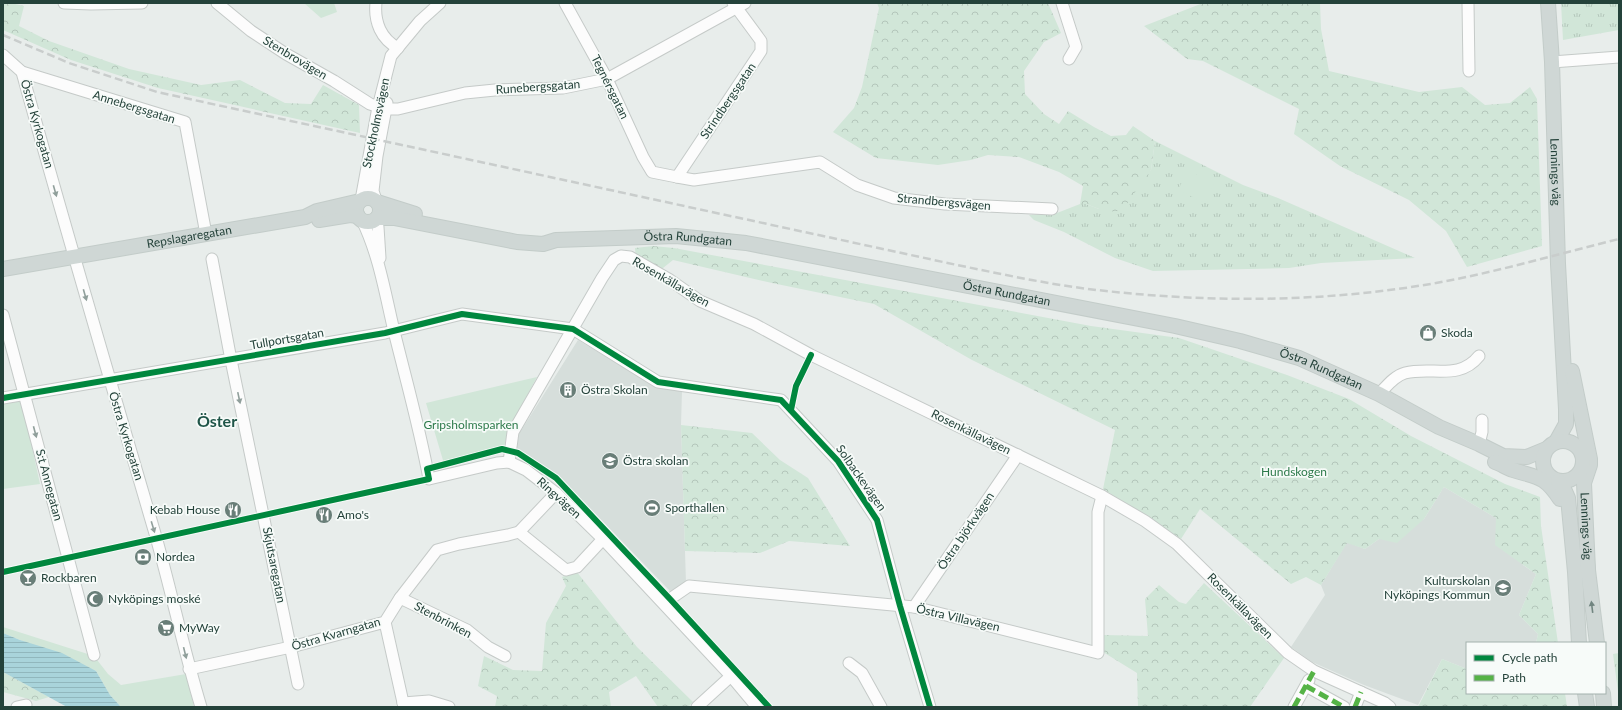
<svg xmlns="http://www.w3.org/2000/svg" width="1622" height="710" font-family="Lato,sans-serif">
<style>
.built{fill:#d6dedb}
.grass{fill:url(#grass-tufts)}
.forest{fill:url(#forest-crowns)}
.park{fill:#d1e6d8}
.water{fill:url(#water-rules)}
.lines{fill:none;stroke-linecap:round;stroke-linejoin:round}
.minor-casing{stroke:#c5cac8;stroke-width:13}
.major-casing{stroke:#c3ccc9;stroke-width:16}
.minor{stroke:#fcfcfc;stroke-width:11}
.major{stroke:#cfd7d5;stroke-width:14}
.rail{stroke:#c9cdcc;stroke-width:2.5;stroke-dasharray:8 4;stroke-linecap:butt}
.quiet{stroke:#55b346;stroke-width:5;stroke-dasharray:10 5;stroke-linecap:butt}
.cycleway-casing{stroke:#f7fbf9;stroke-width:8}
.cycleway{stroke:#00873e;stroke-width:6}
.oneway{fill:#909f9b}
.oneway2{fill:#718580}
.labels{text-anchor:middle;stroke-width:3.5;stroke-linejoin:round;paint-order:stroke}
.street-label{font-size:12px;fill:#24423a;stroke:#f7fbf9}
.poi-label{font-size:12px;fill:#24423a;stroke:#f7fbf9;text-anchor:start}
.park-label{font-size:12px;fill:#2d7a4b;stroke:#f7fbf9}
.district-label{font-size:16px;font-weight:bold;fill:#1f5548;stroke:#f7fbf9}
</style>
<defs>
<pattern id="grass-tufts" width="24" height="20" patternUnits="userSpaceOnUse"><rect width="24" height="20" fill="#d1e6d8"/><path d="M3 7l-1-3M5 7V3M7 7l1-3M15 17l-1-3M17 17v-4M19 17l1-3" fill="none" stroke="#b3c6ba"/></pattern>
<pattern id="forest-crowns" width="20" height="18" patternUnits="userSpaceOnUse"><rect width="20" height="18" fill="#d1e6d8"/><path d="M2 6a3 3 0 1 1 6 0M12 15a3 3 0 1 1 6 0" fill="none" stroke="#b3c6ba"/></pattern>
<pattern id="water-rules" width="6" height="5" patternUnits="userSpaceOnUse"><rect width="6" height="5" fill="#a9d4db"/><path d="M0 2.5h6" fill="none" stroke="#91b7bd"/></pattern>
</defs>
<rect width="100%" height="100%" fill="#e8edeb"/>
<!-- built -->
<g class="built">
<path d="M578,340L655,386L682,391L681,425L686,583L672,593L557,474L517,448L519,434Z"/>
<path d="M1444,487L1496,518L1523,565L1536,574L1519,615L1538,634L1536,643H1467V669L1442,659L1418,705L1364,685L1312,662L1291,647L1325,595L1321,585L1347,542L1365,549L1379,539L1424,519Z"/>
</g>
<!-- grass -->
<g class="grass">
<path d="M1561,3H1619V30L1563,40Z"/>
<path d="M1155,141L1243,185L1278,198L1415,258L1321,263L1289,268L1153,271L1115,258L1064,232L1034,220L1029,215L1057,213L1080,204H1086L1099,209L1151,170Z"/>
<path d="M1619,653V699L1613,654Z"/>
</g>
<!-- forest -->
<g class="forest">
<path d="M3,3H11L24,6L19,26L49,41L129,69L201,85L240,80L285,103L311,104L323,85L359,105L360,133L158,88L71,60L3,30Z"/>
<path d="M877,3H1048L1061,33L1044,42L1024,71L1025,94L1044,114L1059,124L1068,111L1094,127L1111,136L1126,135L1133,126L1155,141L1151,170L1126,205L1116,212L1099,209L1086,204H1080L1083,186L1059,172L1019,157L988,155L971,160L938,165L876,158L833,132L854,108L862,87L879,8Z"/>
<path d="M1203,3H1320L1321,29L1329,71L1419,92L1462,87L1485,105L1510,103L1530,87L1537,99L1542,246L1467,267L1446,231L1409,200L1340,166L1294,134L1299,109L1203,61L1187,59L1144,26Z"/>
<path d="M653,246L674,248L1091,326L1179,338L1287,375L1349,399L1411,436L1505,484L1540,497L1541,526L1558,643H1536L1538,634L1519,615L1536,574L1495,545L1496,518L1444,487L1424,519L1397,543L1379,539L1365,549L1347,543L1321,585L1306,577L1291,584L1200,509L1181,539L1103,489L1115,430L972,360L874,304L772,283L673,260L658,272L636,262L635,248Z"/>
<path d="M681,425L752,433L780,460L808,478L850,546L789,541L760,553L685,551Z"/>
<path d="M576,571L637,647L693,702L688,707H658L636,676L609,692L611,707H495L497,696L478,686L484,656L513,670L542,671L546,623L566,586L562,577Z"/>
<path d="M1204,583L1284,658L1250,707H1138L1137,673L1103,652L1104,635L1148,636L1145,599L1159,585L1179,602L1186,604Z"/>
<path d="M1442,659L1467,669V693H1565L1567,707H1418Z"/>
<path d="M3,672L49,697L36,701L3,692Z"/>
</g>
<!-- park -->
<g class="park">
<path d="M304,3H334L337,12L321,18Z"/>
<path d="M1188,170L1214,183L1205,203L1178,190Z"/>
<path d="M537,377L508,431L503,451L445,467L426,403Z"/>
<path d="M22,401L40,484L3,489V404Z"/>
<path d="M3,627L94,656L108,674L121,685L186,674L194,707H121L110,695L96,671L3,633Z"/>
</g>
<!-- water -->
<path class="water" d="M3,633L20,640L62,653L96,671L110,695L121,707H67L3,672Z"/>
<g class="lines">
<!-- minor casing -->
<g class="minor-casing">
<g id="minor">
<path d="M64,3L91,4L142,3"/>
<path d="M217,3L251,31L286,54L334,81L370,104L386,109H398L465,93L495,90L563,88L607,79L745,3"/>
<path d="M376,3C374,22 381,39 398,48"/>
<path d="M565,3L607,79L643,157L652,172L677,177L761,51V41L733,3"/>
<path d="M1062,3L1076,47L1069,59"/>
<path d="M1468,3L1469,71"/>
<path d="M3,55L22,72L185,122L206,234"/>
<path d="M1552,62L1619,57"/>
<path d="M22,72C65,228 111,383 156,537C172,594 184,651 201,707"/>
<path d="M677,177L694,180L820,162L857,185L894,198L945,204L1052,209"/>
<path d="M361,200L378,107L391,56L420,21L440,3"/>
<path d="M376,200L373,191L377,156L387,103"/>
<path d="M362,220C379,255 385,293 394,331C406,380 420,429 429,479L497,463L509,462L526,470L556,493L603,539L731,676L757,707"/>
<path d="M375,220L378,227L380,258"/>
<path d="M212,259L231,360L298,684"/>
<path d="M3,315L94,655"/>
<path d="M1379,394C1386,387 1394,376 1405,373C1432,366 1459,381 1479,356"/>
<path d="M3,398L385,333L462,314L573,329L658,382L781,400L838,461L877,520L900,606L930,707"/>
<path d="M1479,444L1482,432V420"/>
<path d="M509,462L513,432L602,278L614,260L621,256L630,257L670,280L700,301L754,324L811,355L1102,496L1145,521L1177,544L1288,653L1314,671L1385,703L1390,707"/>
<path d="M519,532L566,570L577,567L603,539"/>
<path d="M400,598L467,630L488,647L505,656"/>
<path d="M665,604L670,599L689,586L914,607L1098,653V512L1102,496"/>
<path d="M914,607L1018,455"/>
<path d="M385,622L404,707"/>
<path d="M849,663L862,673L881,707"/>
<path d="M189,669L291,647L385,622L400,598L437,550L459,544L508,535L519,532L556,493"/>
<path d="M1306,686L1344,707"/>
<path d="M403,703L429,701L449,707"/>
<path d="M17,707L26,705"/>
<path d="M697,707L731,676"/>
<path d="M1294,707L1309,680"/>
<path d="M1355,707L1361,692"/>
</g>
</g>
<!-- major casing -->
<g class="major-casing">
<g id="major">
<path id="s1" d="M1548,3L1552,62L1558,264L1566,409V424L1556,442"/>
<circle cx="368" cy="210" r="12"/>
<path d="M377,202L415,214"/>
<path id="s2" d="M377,218H394L517,242L543,244L556,240L676,236L746,243L1175,326L1240,341L1299,358L1379,394L1439,427L1479,444L1503,456L1527,457L1546,449"/>
<path d="M319,220L350,215L358,216"/>
<path id="s3" d="M3,269L305,217L317,211L360,201"/>
<path id="s4" d="M1572,371L1590,459V465L1584,483L1588,570"/>
<circle cx="1563" cy="461" r="20"/>
<path d="M1495,462C1501,464 1507,468 1513,470C1538,478 1544,475 1560,499"/>
<path d="M1558,481L1564,489L1568,498L1575,572L1579,643"/>
<path d="M1587,562L1597,643"/>
<path d="M1585,693L1587,707"/>
<path d="M1603,693L1604,707"/>
</g>
</g>
<!-- minor -->
<use href="#minor" class="minor"/>
<!-- major -->
<use href="#major" class="major"/>
<!-- rail -->
<path class="rail" d="M3,35L69,63L157,92L957,265C1006,275 1056,286 1106,291C1215,303 1328,302 1436,283C1497,272 1558,254 1619,239"/>
<!-- quiet -->
<g class="quiet">
<path d="M1306,686L1344,707"/>
<path d="M1294,707L1314,671"/>
<path d="M1355,707L1361,692"/>
</g>
<!-- cycleway casing -->
<g class="cycleway-casing">
<g id="cycleway">
<path d="M3,398L385,333L462,314L573,329L658,382L781,400L838,461L877,520L900,606L930,707"/>
<path d="M791,410L796,386L811,355"/>
<path d="M3,572L429,479L427,469L502,449L518,453L556,478L670,599L769,707"/>
</g>
</g>
<!-- cycleway -->
<use href="#cycleway" class="cycleway"/>
</g>
<!-- one-way arrows -->
<defs><path id="oneway-solid" d="M-6-.8H1V-3.2L6.5 0L1 3.2V.8H-6Z"/></defs>
<g class="oneway">
<use href="#oneway-solid" transform="translate(55 191) rotate(74)"/>
<use href="#oneway-solid" transform="translate(85 295) rotate(74)"/>
<use href="#oneway-solid" transform="translate(239 398) rotate(78)"/>
<use href="#oneway-solid" transform="translate(35 432) rotate(75)"/>
<use href="#oneway-solid" transform="translate(153 527) rotate(73)"/>
<use href="#oneway-solid" transform="translate(185 653) rotate(76)"/>
</g>
<use class="oneway2" href="#oneway-solid" transform="translate(1592 607) rotate(-97)"/>
<!-- icons -->
<defs>
<g id="shop-disc" transform="scale(0.9)"><circle r="9.5" fill="#697e78" stroke="#f7fbf9"/><path d="M-5-2.5h2.3a2.7 3.5 0 0 1 5.4 0H5L5.5 6h-11ZM-1.5-2.5h3a1.5 2.3 0 0 0-3 0Z" fill="#fff"/></g>
<g id="building-disc" transform="scale(0.9)"><circle r="9.5" fill="#697e78" stroke="#f7fbf9"/><path d="M-4-6H4V6H1V3H-1V6H-4ZM-2.5-4.3h1.7v1.8h-1.7ZM.8-4.3h1.7v1.8H.8ZM-2.5-1h1.7V.8h-1.7ZM.8-1h1.7V.8H.8Z" fill="#fff"/></g>
<g id="school-disc" transform="scale(0.9)"><circle r="9.5" fill="#697e78" stroke="#f7fbf9"/><path d="M0-5L7-2L0 1L-7-2ZM-4 1L0 2.5L4 1V4Q0 6-4 4Z" fill="#fff"/></g>
<g id="stadium-disc" transform="scale(0.9)"><circle r="9.5" fill="#697e78" stroke="#f7fbf9"/><path d="M0-5a6.5 5 0 1 0 0 10a6.5 5 0 1 0 0-10ZM-3.5-1.8h7v3.6h-7Z" fill="#fff"/></g>
<g id="restaurant-disc" transform="scale(0.9)"><circle r="9.5" fill="#697e78" stroke="#f7fbf9"/><path d="M-5-6h1v4h1v-4h1v4h1v-4h1v5L-1.5 .5V6h-2V.5L-5-1ZM5-6V6H3V1.5H1.5Q1.5-4 5-6Z" fill="#fff"/></g>
<g id="bank-disc" transform="scale(0.9)"><circle r="9.5" fill="#697e78" stroke="#f7fbf9"/><path d="M-6-4H6V4H-6ZM0-2.3a2.3 2.3 0 1 0 0 4.6a2.3 2.3 0 1 0 0-4.6Z" fill="#fff"/></g>
<g id="bar-disc" transform="scale(0.9)"><circle r="9.5" fill="#697e78" stroke="#f7fbf9"/><path d="M-6-5H6L.8 .8V4.5H3.5V6h-7V4.5H-.8V.8Z" fill="#fff"/></g>
<g id="mosque-disc" transform="scale(0.9)"><circle r="9.5" fill="#697e78" stroke="#f7fbf9"/><path d="M3.5-4.9A6 6 0 1 0 3.5 4.9A5 5 0 1 1 3.5-4.9Z" fill="#fff"/></g>
<g id="supermarket-disc" transform="scale(0.9)"><circle r="9.5" fill="#697e78" stroke="#f7fbf9"/><path d="M-6-5.5h2.5l.6 2H6L4.5 2H-2.5L-4.4-4H-6ZM-1.5 3.2a1.3 1.3 0 1 0 .1 0ZM3 3.2a1.3 1.3 0 1 0 .1 0Z" fill="#fff"/></g>
</defs>
<g fill-rule="evenodd">
<use href="#shop-disc" x="1428" y="333"/>
<use href="#building-disc" x="568" y="390"/>
<use href="#school-disc" x="610" y="461"/>
<use href="#stadium-disc" x="652" y="508"/>
<use href="#restaurant-disc" x="233" y="510"/>
<use href="#restaurant-disc" x="324" y="515"/>
<use href="#bank-disc" x="143" y="557"/>
<use href="#bar-disc" x="28" y="578"/>
<use href="#school-disc" x="1503" y="588"/>
<use href="#mosque-disc" x="95" y="599"/>
<use href="#supermarket-disc" x="166" y="628"/>
</g>
<g class="labels">
<!-- street labels -->
<g class="street-label">
<text transform="translate(295 58) rotate(31)" y="4">Stenbrovägen</text>
<text transform="translate(538 87) rotate(-4)" y="4">Runebergsgatan</text>
<text transform="translate(610 87) rotate(64)" y="4">Tegnérsgatan</text>
<text transform="translate(728 101) rotate(-56)" y="4">Strindbergsgatan</text>
<text transform="translate(134 107) rotate(17)" y="4">Annebergsgatan</text>
<text transform="translate(376 123) rotate(-78)" y="4">Stockholmsvägen</text>
<text transform="translate(37 124) rotate(74)" y="4">Östra Kyrkogatan</text>
<text dy="4" stroke="none"><textPath href="#s1" startOffset="169">Lennings väg</textPath></text>
<text transform="translate(944 202) rotate(5)" y="4">Strandbergsvägen</text>
<text dy="4" stroke="none"><textPath href="#s3" startOffset="189">Repslagaregatan</textPath></text>
<text dy="4" stroke="none"><textPath href="#s2" startOffset="314">Östra Rundgatan</textPath></text>
<text transform="translate(671 282) rotate(30)" y="4">Rosenkällavägen</text>
<text dy="4" stroke="none"><textPath href="#s2" startOffset="638">Östra Rundgatan</textPath></text>
<text transform="translate(287 339) rotate(-10)" y="4">Tullportsgatan</text>
<text dy="4" stroke="none"><textPath href="#s2" startOffset="962">Östra Rundgatan</textPath></text>
<text transform="translate(971 432) rotate(26)" y="4">Rosenkällavägen</text>
<text transform="translate(126 436) rotate(73)" y="4">Östra Kyrkogatan</text>
<text transform="translate(861 478) rotate(55)" y="4">Solbackevägen</text>
<text transform="translate(49 485) rotate(75)" y="4">S:t Annegatan</text>
<text transform="translate(559 498) rotate(42)" y="4">Ringvägen</text>
<text dy="4" stroke="none"><textPath href="#s4" startOffset="158">Lennings väg</textPath></text>
<text transform="translate(966 531) rotate(-56)" y="4">Östra björkvägen</text>
<text transform="translate(274 565) rotate(79)" y="4">Skjutsaregatan</text>
<text transform="translate(1240 606) rotate(45)" y="4">Rosenkällavägen</text>
<text transform="translate(958 618) rotate(13)" y="4">Östra Villavägen</text>
<text transform="translate(443 620) rotate(28)" y="4">Stenbrinken</text>
<text transform="translate(336 634) rotate(-16)" y="4">Östra Kvarngatan</text>
</g>
<!-- poi labels -->
<g class="poi-label">
<text x="1441" y="337">Skoda</text>
<text x="581" y="394">Östra Skolan</text>
<text x="623" y="465">Östra skolan</text>
<text x="665" y="512">Sporthallen</text>
<text x="220" y="514" text-anchor="end">Kebab House</text>
<text x="337" y="519">Amo's</text>
<text x="156" y="561">Nordea</text>
<text x="41" y="582">Rockbaren</text>
<text x="1490" y="585" text-anchor="end">Kulturskolan<tspan x="1490" dy="14">Nyköpings Kommun</tspan></text>
<text x="108" y="603">Nyköpings moské</text>
<text x="179" y="632">MyWay</text>
</g>
<!-- park labels -->
<g class="park-label">
<text x="471" y="429">Gripsholmsparken</text>
<text x="1294" y="476">Hundskogen</text>
</g>
<!-- district labels -->
<g class="district-label">
<text x="217" y="427">Öster</text>
</g>
</g>
<!-- border -->
<rect width="1622" height="710" fill="none" stroke="#24423a" stroke-width="8"/>
<!-- legend -->
<rect x="1466" y="642" width="140" height="52" fill="#f7fbf9" stroke="#a3b1ad"/>
<rect x="1474" y="655" width="20" height="6" fill="#00873e" stroke="#a3b1ad"/>
<text x="1502" y="662" font-size="12" fill="#24423a">Cycle path</text>
<rect x="1474" y="675" width="20" height="6" fill="#55b346" stroke="#a3b1ad"/>
<text x="1502" y="682" font-size="12" fill="#24423a">Path</text>
</svg>
